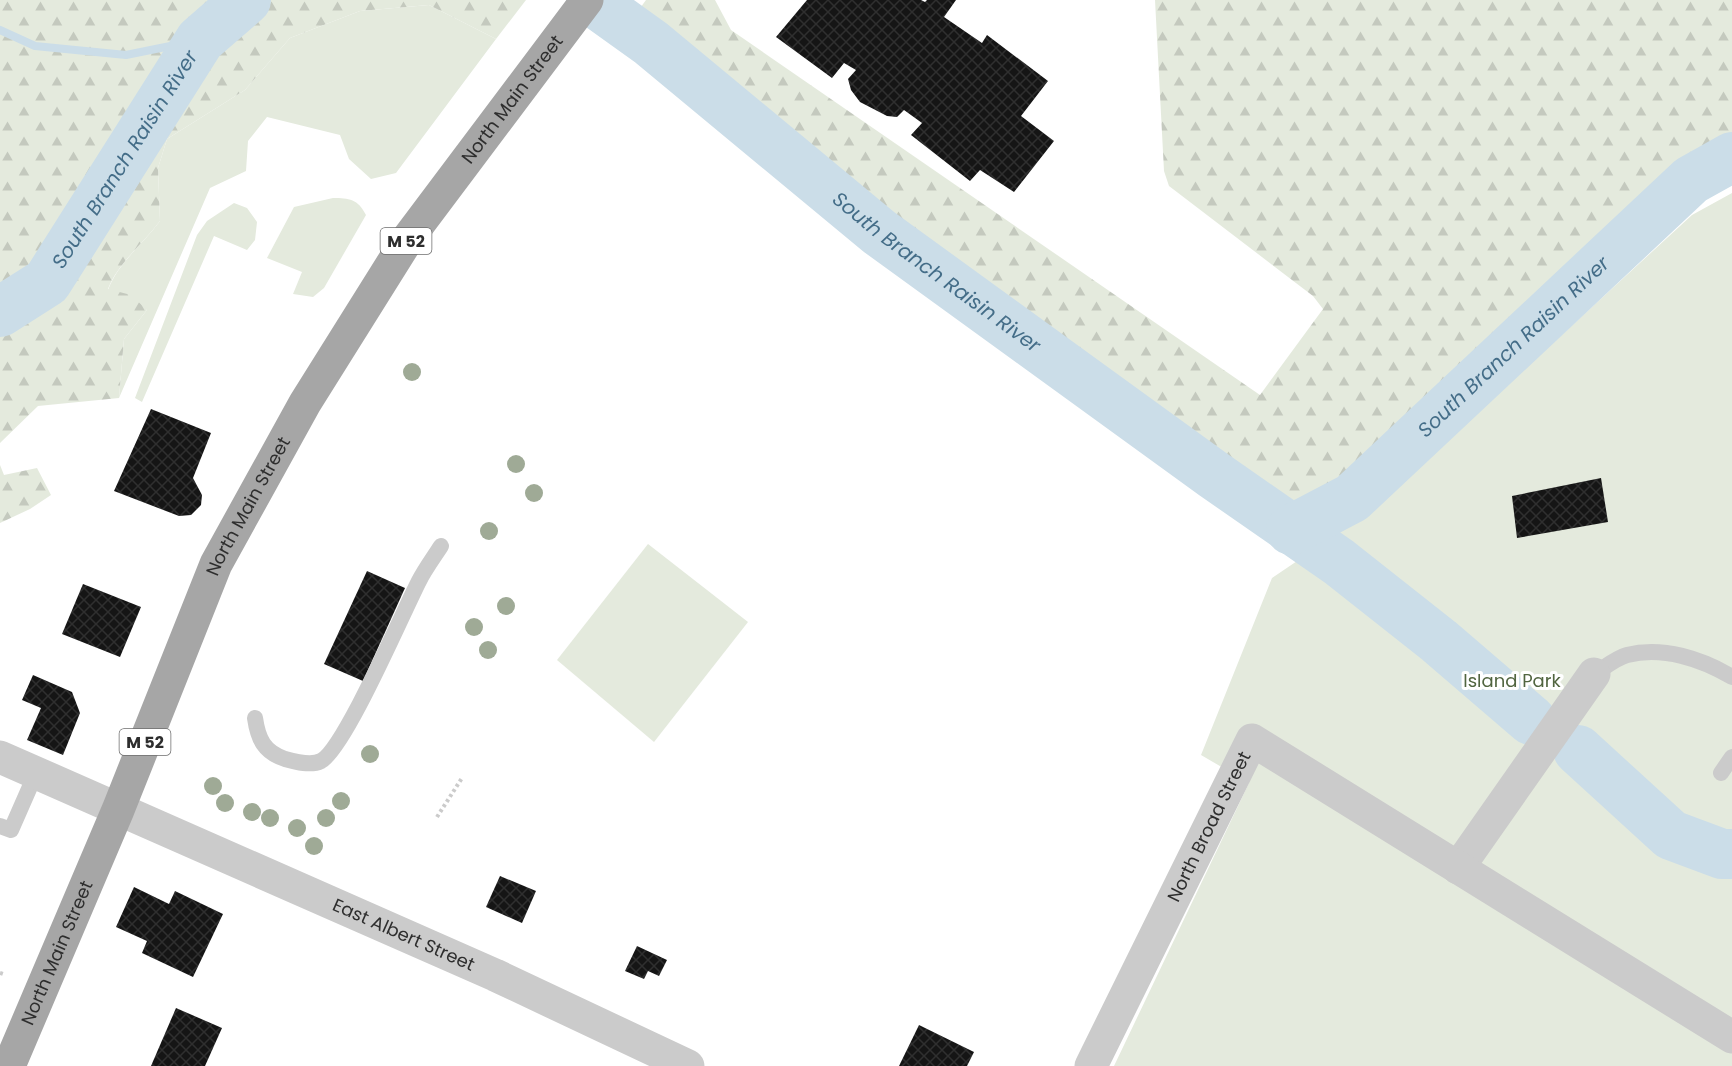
<svg xmlns="http://www.w3.org/2000/svg" width="1732" height="1066" font-family="Poppins,sans-serif">
<style>
.green{fill:#e4eadd}
.forest{fill:url(#forest-firs)}
.lines{fill:none;stroke-linecap:round;stroke-linejoin:round}
.stream{stroke:#cbdde8;stroke-width:8}
.river{stroke:#cbdde8;stroke-width:50}
.building{fill:url(#building-cross-hatch)}
.path{stroke:#cbcbcb;stroke-width:4;stroke-dasharray:3 3;stroke-linecap:butt}
.service{stroke:#cbcbcb;stroke-width:16}
.minor{stroke:#cbcbcb;stroke-width:33}
.primary{stroke:#a6a6a6;stroke-width:33}
.tree{fill:#9faa96}
.labels{text-anchor:middle;stroke-width:6;stroke-linejoin:round;paint-order:stroke}
.shield{fill:#fff;stroke:#6d6d6d;stroke-width:1.5}
.shield-label{font-size:16px;font-weight:bold;fill:#2e2e2e}
.street-label{font-size:18px;fill:#2e2e2e;stroke:#fff}
.park-label{font-size:18px;fill:#516540;stroke:#fff}
.water-label{font-size:20px;font-style:italic;fill:#446d88;stroke:#fff}
</style>
<defs>
<pattern id="forest-firs" width="22" height="20" patternUnits="userSpaceOnUse" patternTransform="scale(1.5)"><rect width="22" height="20" fill="#e4eadd"/><path d="M5 1l3.5 6h-7zM16 11l3.5 6h-7z" fill="#c4c9be"/></pattern>
<pattern id="building-cross-hatch" width="8" height="8" patternUnits="userSpaceOnUse" patternTransform="scale(1.5)"><rect width="8" height="8" fill="#151515"/><path d="M0 0l8 8M0 8l8-8" fill="none" stroke="#2f2f2f"/></pattern>
</defs>
<rect width="100%" height="100%" fill="#fff"/>
<!-- green -->
<g class="green">
<path d="M429,5L496,39L396,173L371,179L349,159L340,135L267,117L248,141L246,171L210,188L119,398L124,339L147,310L108,290C118,263 143,244 160,221L158,168L167,139L245,90L290,38L360,11Z"/>
<path d="M1732,193V1066H1114L1249,783L1201,755L1272,578L1368,513L1692,215Z"/>
<path d="M333,198C349,198 358,199 366,215L324,288L313,297L293,294L302,272L267,258L294,207Z"/>
<path d="M234,203L247,208L257,222L255,240L247,250L214,236L142,402L135,398L197,235L207,221Z"/>
<path d="M648,544L748,622L654,742L557,660Z"/>
</g>
<!-- forest -->
<g class="forest">
<path d="M0,0H526L496,39L429,5L360,11L290,38L245,90L167,139L158,168L160,221C143,244 118,263 108,289L131,295L147,310L124,339L119,398L38,406L0,443Z"/>
<path d="M646,0H715L731,30L1260,395L1323,309L1313,296L1169,186L1164,171L1155,0H1732V157L1691,180L1352,498L1291,530L879,232L627,26Z"/>
<path d="M0,465L4,475L37,468L51,495L30,509L0,523Z"/>
</g>
<g class="lines">
<!-- stream -->
<path class="stream" d="M0,30L35,46L126,55L200,40"/>
<!-- river -->
<g class="river">
<path id="s1" d="M591,0L651,43L879,232L1214,475L1339,562L1439,641L1531,720"/>
<path id="s2" d="M0,312L47,282L200,40L246,0"/>
<path id="s3" d="M1291,530L1352,498L1691,180L1732,157"/>
<path d="M1578,750L1671,835L1722,854H1732"/>
</g>
</g>
<!-- building -->
<g class="building">
<path d="M807,0H921L925,2L927,0H956L944,17L982,43L987,35L1048,81L1021,116L1054,141L1014,192L980,170L970,181L911,135L922,123L904,110L897,117L887,116L860,102L851,90L848,79L856,70L844,63L832,78L776,37Z"/>
<path d="M151,409L211,433L193,478L202,495L201,505L191,515L179,516L114,491Z"/>
<path d="M1601,478L1608,522L1517,538L1512,496Z"/>
<path d="M367,571L405,588L363,681L324,664Z"/>
<path d="M83,584L141,607L120,657L62,634Z"/>
<path d="M33,675L72,692L80,713L63,755L27,740L41,708L22,700Z"/>
<path d="M500,876L536,891L522,923L486,907Z"/>
<path d="M134,887L169,904L175,891L223,914L193,977L142,953L147,941L116,927Z"/>
<path d="M637,946L667,960L659,976L648,971L644,979L625,971Z"/>
<path d="M176,1008L222,1028L205,1066H151Z"/>
<path d="M919,1025L974,1052L967,1066H899Z"/>
</g>
<g class="lines">
<!-- path -->
<g class="path">
<path d="M437,817L462,778"/>
<path d="M0,973L3,974"/>
</g>
<!-- service -->
<g class="service">
<path d="M1594,674C1604,668 1616,658 1627,655C1663,646 1702,659 1732,677"/>
<path d="M255,718C258,739 264,752 285,759C296,762 311,766 321,761C345,748 403,612 419,581C425,569 434,557 441,546"/>
<path d="M1721,773L1732,757"/>
<path d="M0,826L11,830L36,773"/>
</g>
<!-- minor -->
<g class="minor">
<path id="s4" d="M0,757L495,975L688,1066"/>
<path d="M1458,868L1594,674"/>
<path id="s5" d="M1091,1066L1252,740L1732,1037"/>
</g>
<!-- primary -->
<path class="primary" id="s6" d="M9,1066L118,810L216,564L305,403L409,237L587,0"/>
</g>
<!-- trees -->
<g class="tree">
<circle cx="412" cy="372" r="9"/>
<circle cx="516" cy="464" r="9"/>
<circle cx="534" cy="493" r="9"/>
<circle cx="489" cy="531" r="9"/>
<circle cx="506" cy="606" r="9"/>
<circle cx="474" cy="627" r="9"/>
<circle cx="488" cy="650" r="9"/>
<circle cx="370" cy="754" r="9"/>
<circle cx="213" cy="786" r="9"/>
<circle cx="341" cy="801" r="9"/>
<circle cx="225" cy="803" r="9"/>
<circle cx="252" cy="812" r="9"/>
<circle cx="270" cy="818" r="9"/>
<circle cx="326" cy="818" r="9"/>
<circle cx="297" cy="828" r="9"/>
<circle cx="314" cy="846" r="9"/>
</g>
<g class="labels">
<!-- shield labels -->
<g class="shield">
<rect x="380.5" y="228" width="51" height="26" rx="4.5"/>
<rect x="119.5" y="729" width="51" height="26" rx="4.5"/>
</g>
<g class="shield-label">
<text x="406" y="247">M 52</text>
<text x="145" y="748">M 52</text>
</g>
<!-- street labels -->
<g class="street-label">
<text dy="6" stroke="none"><textPath href="#s6" startOffset="1095">North Main Street</textPath></text>
<text dy="6" stroke="none"><textPath href="#s6" startOffset="609">North Main Street</textPath></text>
<text dy="6" stroke="none"><textPath href="#s5" startOffset="267">North Broad Street</textPath></text>
<text dy="6" stroke="none"><textPath href="#s4" startOffset="441">East Albert Street</textPath></text>
<text dy="6" stroke="none"><textPath href="#s6" startOffset="123">North Main Street</textPath></text>
</g>
<!-- park labels -->
<g class="park-label">
<text x="1512" y="687">Island Park</text>
</g>
<!-- water labels -->
<g class="water-label">
<text dy="7" stroke="none"><textPath href="#s2" startOffset="201">South Branch Raisin River</textPath></text>
<text dy="7" stroke="none"><textPath href="#s1" startOffset="440">South Branch Raisin River</textPath></text>
<text dy="7" stroke="none"><textPath href="#s3" startOffset="290">South Branch Raisin River</textPath></text>
</g>
</g>
</svg>
